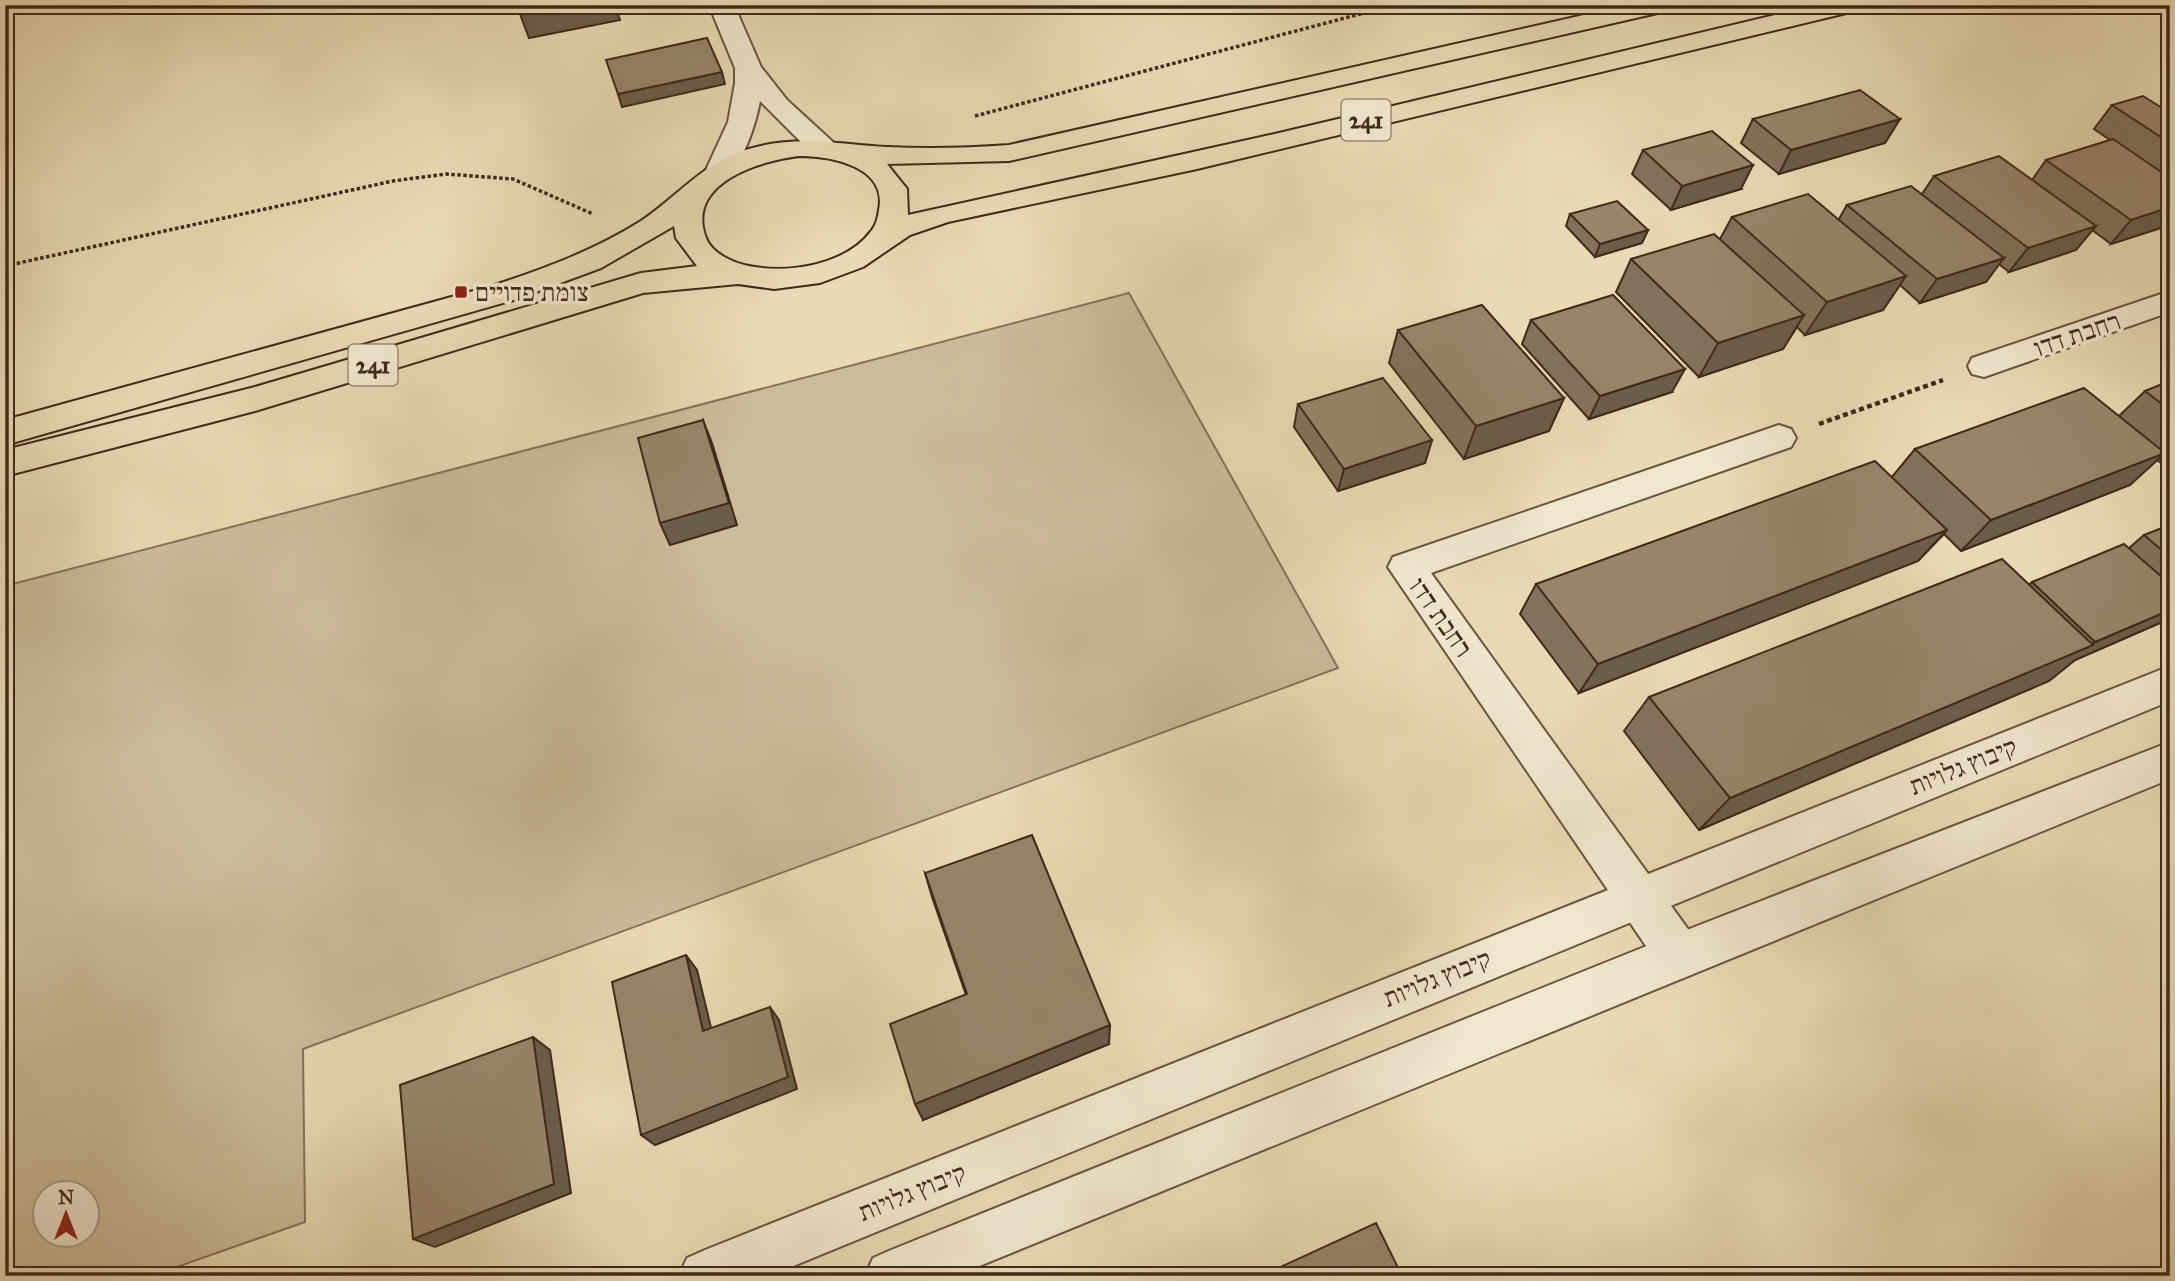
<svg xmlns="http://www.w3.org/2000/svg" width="2175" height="1281" font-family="'IM FELL Great Primer','Frank Ruhl Libre',serif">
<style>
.green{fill:#cbbc99;stroke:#86725a;stroke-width:2;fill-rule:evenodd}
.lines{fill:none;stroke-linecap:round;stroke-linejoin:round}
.minor-casing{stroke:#6a5540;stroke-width:4}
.tertiary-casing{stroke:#6a5540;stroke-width:4}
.primary-casing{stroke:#40291a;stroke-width:4}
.path-far1{stroke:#40291a;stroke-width:3.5;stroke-dasharray:3.5 2.5;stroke-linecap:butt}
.path{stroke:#40291a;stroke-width:4.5;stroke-dasharray:5 3.5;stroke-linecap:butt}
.minor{fill:#f0e7ce;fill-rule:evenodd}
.tertiary{fill:#f0e7ce;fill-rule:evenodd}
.primary{fill:#e8dab3;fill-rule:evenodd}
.wall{fill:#82725b;stroke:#40291a;stroke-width:2}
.shaded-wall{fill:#6a5d4a;stroke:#40291a;stroke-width:2}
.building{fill:#97856a;stroke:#40291a;stroke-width:2}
.poi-dot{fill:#8f2418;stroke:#f0e7ce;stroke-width:2.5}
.labels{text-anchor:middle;stroke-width:7;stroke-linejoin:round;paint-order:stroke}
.shield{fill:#f0e7ce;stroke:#756250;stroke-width:2}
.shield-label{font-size:24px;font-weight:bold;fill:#40291a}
.poi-label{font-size:26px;fill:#40291a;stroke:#f0e7ce;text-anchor:start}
.street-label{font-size:26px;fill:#40291a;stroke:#f0e7ce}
</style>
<rect width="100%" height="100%" fill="#e8dab3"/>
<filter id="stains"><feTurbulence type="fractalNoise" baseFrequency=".00286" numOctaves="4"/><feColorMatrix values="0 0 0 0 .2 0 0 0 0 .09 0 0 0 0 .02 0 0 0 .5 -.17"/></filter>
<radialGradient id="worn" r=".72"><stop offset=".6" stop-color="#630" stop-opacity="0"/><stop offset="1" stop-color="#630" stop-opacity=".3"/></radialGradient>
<!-- green -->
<path class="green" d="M1129,293L1338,668L303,1049L305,1222L151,1276H5V586ZM46,1194H88V1236H46Z"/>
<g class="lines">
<!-- minor casing -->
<g class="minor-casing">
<g id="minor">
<path d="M709,5H734L761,67L787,100L834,143L838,149L834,155L824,157L814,155L760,101C755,128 744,156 729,178L719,181L709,178L705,172L728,122L735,83V68Z"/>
<path d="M2170,291V312L1984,377L1972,374L1968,366L1972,358Z"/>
<path d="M1779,425L1791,429L1796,438L1791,447L1431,573L1695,939L1702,955L1695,971L1679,977L1663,971L1388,567L1393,557Z"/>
</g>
</g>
<!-- tertiary casing -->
<g class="tertiary-casing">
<g id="tertiary">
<path d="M2170,666V701L769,1276H679L687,1258L705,1250Z"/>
<path d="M2170,742V779L955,1276H865L873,1258L891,1250L1679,933Z"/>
</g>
</g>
<!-- primary casing -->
<g class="primary-casing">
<path id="primary" d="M1628,5H1674L1671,10L1662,12L1009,161L887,164L907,189L908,215L1279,133L1817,5H1862L1859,10L1197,169L948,222L910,235L863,267L820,283L774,289L738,284L643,293L255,411L5,476V450L255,387L641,273L697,266L676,238L674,226L601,268L517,299L5,445V420L495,285C546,268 595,250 641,221C677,197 703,163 745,150C797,134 835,144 887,147C928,149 968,148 1009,145ZM799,156C830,156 888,166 879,210C878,217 876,225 872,230C847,265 789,274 749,266C734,263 712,254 706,238C685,183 759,161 799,156Z"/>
</g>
<!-- path-far1 -->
<g class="path-far1">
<path d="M975,116L1394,5"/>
<path d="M5,266L393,181L446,174L513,179L593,214"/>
</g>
<!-- path -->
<path class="path" d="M1819,424L1943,380"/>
<!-- minor -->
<use href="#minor" class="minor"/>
<!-- tertiary -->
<use href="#tertiary" class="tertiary"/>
<!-- primary -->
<use href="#primary" class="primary"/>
</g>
<!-- wall -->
<g class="wall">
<path d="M2112,105L2170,113V225L2111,244L2092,230L2076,250L2009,272L1999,264L1986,282L1920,303L1900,285L1883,310L1805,335L1797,327L1783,349L1699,377L1616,292L1631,259L1720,239L1732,217L1839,219L1847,205L1922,194L1934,176L2032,180L2046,160L2110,140L2094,129Z"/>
<path d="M1753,119H1900L1885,143L1779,174L1741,143Z"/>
<path d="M1643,150L1741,189L1671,210L1632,174Z"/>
<path d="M1570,214L1648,230L1642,243L1595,257L1566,226Z"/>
<path d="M1531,320L1672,392L1589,419L1522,344Z"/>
<path d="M1398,330L1564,398L1549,431L1464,459L1389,363Z"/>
<path d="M2170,381V470L2157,460L2130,485L1961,551L1944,534L1918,561L1579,693L1520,614L1536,584L1892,477L1915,449L2119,416L2145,391Z"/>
<path d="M1298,404L1432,440L1425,463L1338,491L1294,427Z"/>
<path d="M2170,525V617L2162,622L2075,660L2049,681L1699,830L1624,731L1649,697L2029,585L2032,582L2129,548L2144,535Z"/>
<path d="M925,873L1109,1044L923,1120L966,995L932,897Z"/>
</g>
<!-- shaded-wall -->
<g class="shaded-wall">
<path d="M567,5H615L620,20L529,38L520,14Z"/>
<path d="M722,72L725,84L622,107L618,94Z"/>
<path d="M1900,119L1885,143L1779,174L1791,150Z"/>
<path d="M1753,165L1741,189L1671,210L1682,186Z"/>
<path d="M2170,207V225L2111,244L2131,220Z"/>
<path d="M2096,226L2076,250L2009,272L2028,248Z"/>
<path d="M1648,230L1642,243L1595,257L1600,244Z"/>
<path d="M2004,258L1986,282L1920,303L1937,279Z"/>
<path d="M1906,276L1883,310L1805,335L1827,302Z"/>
<path d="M1804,315L1783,349L1699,377L1718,343Z"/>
<path d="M1685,369L1672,392L1589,419L1600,396Z"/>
<path d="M1564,398L1549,431L1464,459L1476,426Z"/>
<path d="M703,420L712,443L737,525L670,545L660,523Z"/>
<path d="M1432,440L1425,463L1338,491L1344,469Z"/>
<path d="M2165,453L2130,485L1961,551L1991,520Z"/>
<path d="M1947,530L1918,561L1579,693L1598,664Z"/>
<path d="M2170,610V617L2162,622L2075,660L2049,681L1699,830L1730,798L2088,647L2095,642Z"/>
<path d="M686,955L697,970L715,1044L703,1031Z"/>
<path d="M770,1007L779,1020L797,1089L655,1145L641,1135Z"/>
<path d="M1110,1025L1109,1044L923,1120L915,1104Z"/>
<path d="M533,1037L550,1050L571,1193L435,1247L413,1239Z"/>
</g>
<!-- building -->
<g class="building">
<path d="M518,5H567L520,14Z"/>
<path d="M707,38L722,72L618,94L606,60Z"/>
<path d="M1860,90L1900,119L1791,150L1753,119Z"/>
<path d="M2143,96L2170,113V143L2112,105Z"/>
<path d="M1712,131L1753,165L1682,186L1643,150Z"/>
<path d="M2113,139L2170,178V207L2131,220L2046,160Z"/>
<path d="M1999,156L2096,226L2028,248L1934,176Z"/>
<path d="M1911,186L2004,258L1937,279L1847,205Z"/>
<path d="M1808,194L1906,276L1827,302L1732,217Z"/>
<path d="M1617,201L1648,230L1600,244L1570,214Z"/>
<path d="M1714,234L1804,315L1718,343L1631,259Z"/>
<path d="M1613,295L1685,369L1600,396L1531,320Z"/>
<path d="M1482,305L1564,398L1476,426L1398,330Z"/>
<path d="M1383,378L1432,440L1344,469L1298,404Z"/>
<path d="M2170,381V410L2145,391Z"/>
<path d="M2084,388L2165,453L1991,520L1915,449Z"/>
<path d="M703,420L729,503L660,523L638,438Z"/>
<path d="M1875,461L1947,530L1598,664L1536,584Z"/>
<path d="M2170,525V557L2144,535Z"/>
<path d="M2124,544L2170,584V610L2095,642L2032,582Z"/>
<path d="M2002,559L2093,645L1730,798L1649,697Z"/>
<path d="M1032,835L1110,1025L915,1104L890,1024L967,994L925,873Z"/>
<path d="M686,955L703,1031L770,1007L788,1077L641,1135L612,982Z"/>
<path d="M533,1037L554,1184L413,1239L400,1085Z"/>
<path d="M1376,1223L1402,1276H1261Z"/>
</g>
<!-- markers -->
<rect class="poi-dot" x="454" y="285" width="14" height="14" rx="3.5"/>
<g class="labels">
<!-- shield labels -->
<g class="shield">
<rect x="1341.5" y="99.5" width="49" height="41" rx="5"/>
<rect x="348.5" y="344.5" width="49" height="41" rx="5"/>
</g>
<g class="shield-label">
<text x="1366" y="128">241</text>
<text x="373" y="373">241</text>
</g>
<!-- poi labels -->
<g class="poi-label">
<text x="475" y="301">צומת פדויים</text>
</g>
<!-- street labels -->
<g class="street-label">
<text transform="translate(2077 334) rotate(-19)" y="9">רחבת דדו</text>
<text transform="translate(1441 617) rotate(55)" y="9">רחבת דדו</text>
<text transform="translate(1963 766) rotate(-22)" y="9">קיבוץ גלויות</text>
<text transform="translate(1437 978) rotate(-22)" y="9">קיבוץ גלויות</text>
<text transform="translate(912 1192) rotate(-22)" y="9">קיבוץ גלויות</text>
</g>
</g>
<!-- margin -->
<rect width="2175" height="1281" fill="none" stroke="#e8dab3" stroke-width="28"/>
<rect x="7" y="7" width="2161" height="1267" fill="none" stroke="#40291a" stroke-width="3.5"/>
<rect x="14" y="14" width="2147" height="1253" fill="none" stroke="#40291a" stroke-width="2"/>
<!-- north arrow -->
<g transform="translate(66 1214)"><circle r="33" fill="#f0e7ce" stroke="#aa9b86" stroke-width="2"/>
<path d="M0-5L12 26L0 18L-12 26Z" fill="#8f2418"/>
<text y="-10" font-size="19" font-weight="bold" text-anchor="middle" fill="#40291a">N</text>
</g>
<rect width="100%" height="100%" filter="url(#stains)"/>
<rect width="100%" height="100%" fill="url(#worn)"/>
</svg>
